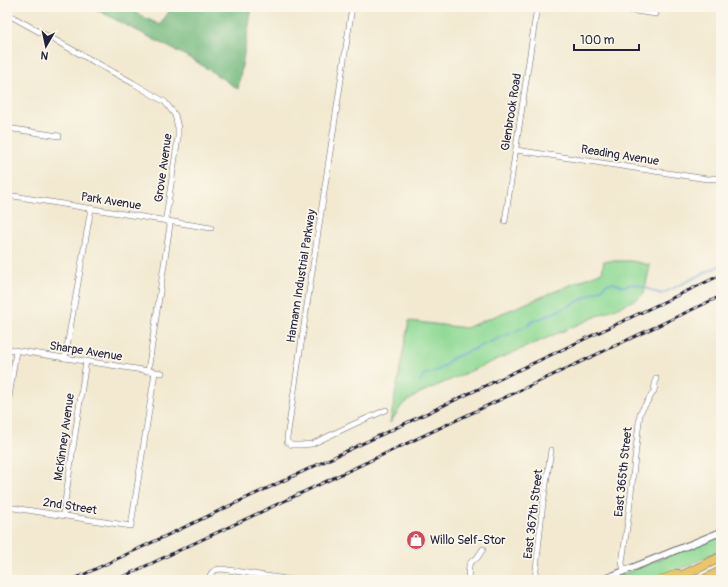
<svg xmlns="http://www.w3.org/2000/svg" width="728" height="587" font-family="Pangolin,sans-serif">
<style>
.green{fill:#91da96;stroke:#5a7e68}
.forest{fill:#74ba7f;stroke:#4b6e5d}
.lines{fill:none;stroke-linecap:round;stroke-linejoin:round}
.stream{stroke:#65a1d6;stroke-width:1.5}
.minor-casing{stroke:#6b686f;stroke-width:6}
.tertiary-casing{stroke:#6b686f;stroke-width:8}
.motorway-casing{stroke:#6b686f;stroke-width:10}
.minor{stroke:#fff;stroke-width:5}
.tertiary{stroke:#fff;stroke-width:6}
.motorway{stroke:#edc569;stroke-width:9}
.rail-casing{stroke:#22223b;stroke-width:3}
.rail{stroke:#fbf7ec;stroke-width:1.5;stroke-dasharray:4.5;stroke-linecap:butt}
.labels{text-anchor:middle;stroke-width:3.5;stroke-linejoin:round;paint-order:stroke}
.street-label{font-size:12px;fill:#22223b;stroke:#fbf7ec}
.poi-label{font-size:12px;fill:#22223b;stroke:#fbf7ec;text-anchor:start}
</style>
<rect width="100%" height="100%" fill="#fbf7ec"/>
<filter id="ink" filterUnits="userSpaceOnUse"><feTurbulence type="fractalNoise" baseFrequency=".025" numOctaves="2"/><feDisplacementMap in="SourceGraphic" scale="8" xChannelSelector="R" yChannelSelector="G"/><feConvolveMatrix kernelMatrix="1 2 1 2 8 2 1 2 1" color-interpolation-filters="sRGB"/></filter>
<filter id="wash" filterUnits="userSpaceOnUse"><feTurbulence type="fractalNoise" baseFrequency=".012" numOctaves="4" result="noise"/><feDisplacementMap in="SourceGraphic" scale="16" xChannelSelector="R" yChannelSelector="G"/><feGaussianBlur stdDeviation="0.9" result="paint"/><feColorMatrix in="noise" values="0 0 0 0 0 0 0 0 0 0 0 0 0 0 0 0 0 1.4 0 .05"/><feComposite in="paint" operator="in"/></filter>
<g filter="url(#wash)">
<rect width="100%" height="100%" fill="#f2e9d0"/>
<!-- green -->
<g class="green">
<path d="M604,261H631L650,265L644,293L639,298L420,393L402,405L390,423L409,321L466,328L602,272Z"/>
<path d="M721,534V550L690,565L655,580H609Z"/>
</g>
<!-- forest -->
<path class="forest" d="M91,7H124L160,25L172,7H252L238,89L194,60Z"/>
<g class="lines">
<!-- stream -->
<path class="stream" d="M420,383L423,375C434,372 444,369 451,359L529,325L531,322C556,313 580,301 603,288L606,284L613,283L623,286L635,284L661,294L721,265"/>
</g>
</g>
<g filter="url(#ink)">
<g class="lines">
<!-- minor casing -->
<g class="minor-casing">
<g id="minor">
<path d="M352,7L296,378L287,438V442L292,445H301L312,444L354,424L386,410"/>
<path d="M607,7L656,14"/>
<path d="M7,14L133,83L165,102L175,115L178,128V138L166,217L170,225L148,371"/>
<path d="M7,128L59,136"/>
<path d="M516,150L707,179L721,178"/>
<path d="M7,195L211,228"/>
<path d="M505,221L537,7"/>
<path d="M7,349L162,373"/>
<path d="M65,358L91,208"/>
<path d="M7,411L16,351"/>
<path d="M7,507L131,526L155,372"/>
<path d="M63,515L86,361"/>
<path d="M624,571L622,563L628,520L640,413L654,391L656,378"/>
<path d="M209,580C210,572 214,569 222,569L292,580"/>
<path d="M468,580L469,565L472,561L477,558L483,549"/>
<path d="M535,580L542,511L551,450"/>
</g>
</g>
<!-- tertiary casing -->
<g class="tertiary-casing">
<path id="tertiary" d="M602,580L721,532"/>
</g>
<!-- motorway casing -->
<g class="motorway-casing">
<g id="motorway">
<path d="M663,580L677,574"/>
<path d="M673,580L721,557"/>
<path d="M704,580L721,571"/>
</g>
</g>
<!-- minor -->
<use href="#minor" class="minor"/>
<!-- tertiary -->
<use href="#tertiary" class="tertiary"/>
<!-- motorway -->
<use href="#motorway" class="motorway"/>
<!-- rail casing -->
<g class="rail-casing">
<g id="rail">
<path d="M72,580L721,275"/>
<path d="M116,580L721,296"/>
</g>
</g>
<!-- rail -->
<use href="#rail" class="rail"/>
</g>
</g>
<!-- icons -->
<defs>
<g id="shop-disc" transform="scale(1)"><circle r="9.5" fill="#d1495b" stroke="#fbf7ec"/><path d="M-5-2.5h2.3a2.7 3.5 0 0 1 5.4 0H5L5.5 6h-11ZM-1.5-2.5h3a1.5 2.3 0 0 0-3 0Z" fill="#fff"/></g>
</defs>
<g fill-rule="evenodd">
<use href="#shop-disc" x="416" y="540"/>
</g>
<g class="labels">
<!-- street labels -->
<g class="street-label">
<text transform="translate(511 112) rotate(-81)" y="4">Glenbrook Road</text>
<text transform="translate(620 155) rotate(9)" y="4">Reading Avenue</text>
<text transform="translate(163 168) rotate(-82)" y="4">Grove Avenue</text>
<text transform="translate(111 201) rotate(9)" y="4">Park Avenue</text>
<text transform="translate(301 276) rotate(-81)" y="4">Hamann Industrial Parkway</text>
<text transform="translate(86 351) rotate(9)" y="4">Sharpe Avenue</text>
<text transform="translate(64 437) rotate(-82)" y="4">McKinney Avenue</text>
<text transform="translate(623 472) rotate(-84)" y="4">East 365th Street</text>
<text transform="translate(70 506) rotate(9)" y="4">2nd Street</text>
<text transform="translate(533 514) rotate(-83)" y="4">East 367th Street</text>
</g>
<!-- poi labels -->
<g class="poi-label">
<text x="430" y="544">Willo Self-Stor</text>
</g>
</g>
<!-- margin -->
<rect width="728" height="587" fill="none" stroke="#fbf7ec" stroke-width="24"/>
<!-- north arrow -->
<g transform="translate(46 46) rotate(189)" stroke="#fbf7ec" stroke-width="3" paint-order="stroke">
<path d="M0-3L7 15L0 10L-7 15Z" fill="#22223b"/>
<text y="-6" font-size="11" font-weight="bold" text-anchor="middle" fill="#22223b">N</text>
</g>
<!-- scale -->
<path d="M574 44v6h65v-6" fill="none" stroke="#22223b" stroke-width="2"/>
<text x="580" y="44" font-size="12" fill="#22223b" stroke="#fbf7ec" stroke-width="3" paint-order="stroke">100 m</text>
</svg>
